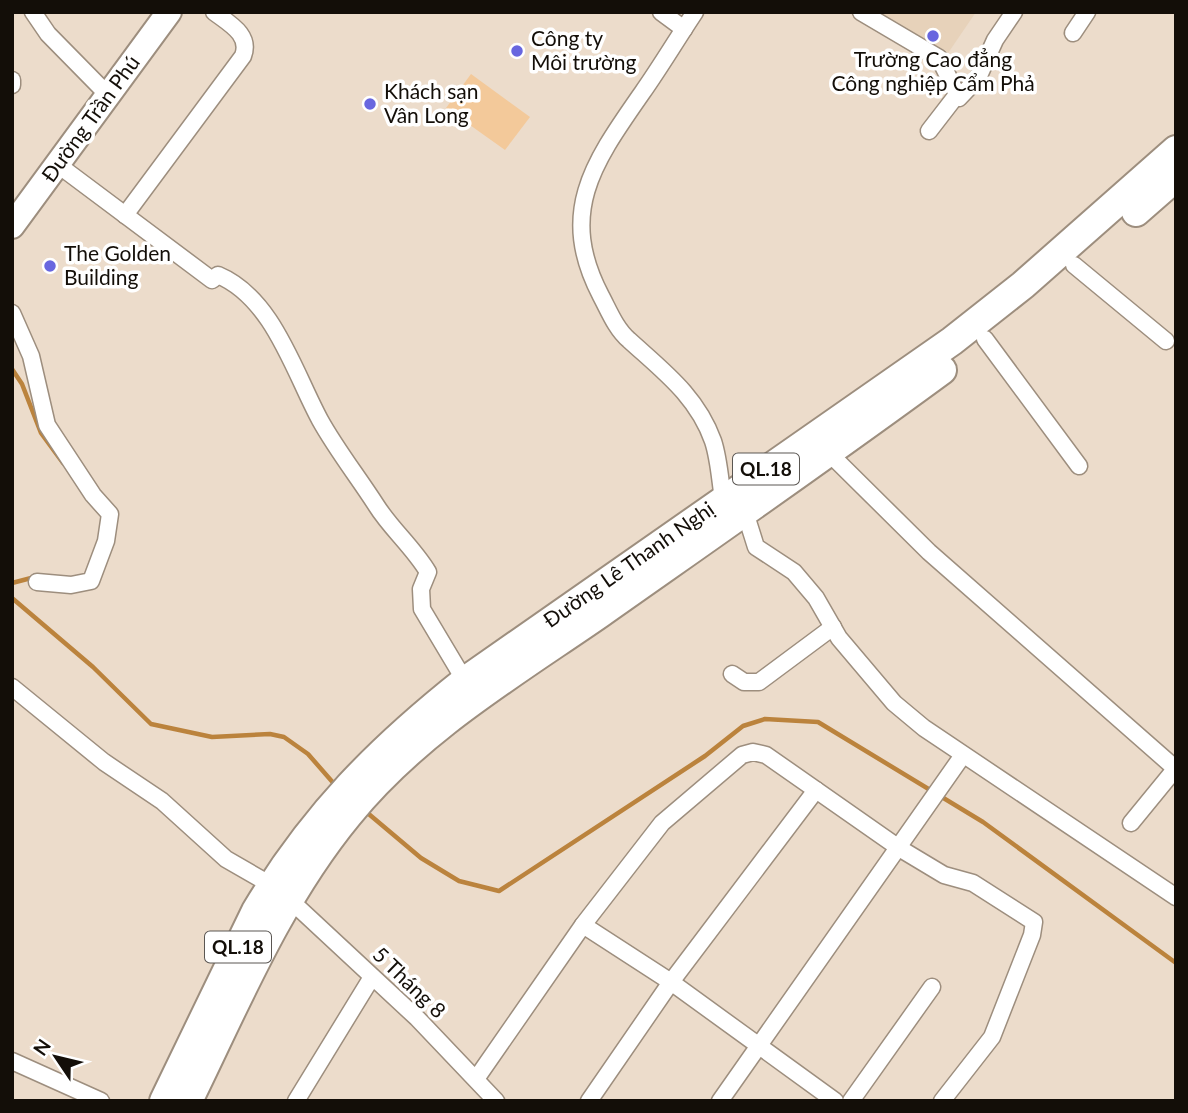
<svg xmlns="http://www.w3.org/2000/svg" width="1188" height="1113" font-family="Lato,sans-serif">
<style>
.built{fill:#e7d2ba}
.green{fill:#f3c99a}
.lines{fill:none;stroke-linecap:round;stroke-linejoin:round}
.stream{stroke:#bb833d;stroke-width:4.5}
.street-casing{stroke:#9d8e7e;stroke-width:19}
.primary-casing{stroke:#9d8e7e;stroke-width:28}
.highway-casing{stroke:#9d8e7e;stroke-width:32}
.street{stroke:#fff;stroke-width:16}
.primary{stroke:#fff;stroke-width:24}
.highway{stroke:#fff;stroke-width:28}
.poi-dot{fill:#6866df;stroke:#fff;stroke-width:2.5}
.labels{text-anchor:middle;stroke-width:7;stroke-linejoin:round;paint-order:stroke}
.shield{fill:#fff;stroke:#5a5652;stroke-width:2}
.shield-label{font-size:19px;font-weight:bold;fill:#130e08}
.poi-label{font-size:21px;fill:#130e08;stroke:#fff;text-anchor:start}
.street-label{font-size:21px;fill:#130e08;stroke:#fff}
</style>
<rect width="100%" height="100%" fill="#ecdccb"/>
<!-- built -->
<path class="built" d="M870,12H976L944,59Z"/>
<!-- green -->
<path class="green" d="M471,74L530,117L505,150L446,108Z"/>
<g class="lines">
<!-- stream -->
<g class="stream">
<path d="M12,369L22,384L41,433L63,463"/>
<path d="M12,583L35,577"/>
<path d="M12,598L93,667L151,724L212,737L270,734L284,737L308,754L336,786"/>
<path d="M364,810L421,858L459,881L499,891L705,756L743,726L765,719L818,722L983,822L1176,963"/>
</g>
<!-- street casing -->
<g class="street-casing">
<g id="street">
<path d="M33,12L48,34L109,96"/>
<path d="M661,12L684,29"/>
<path d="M695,12C677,39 661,66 642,93C594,162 557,212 601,296C609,311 616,329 629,340C663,371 697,396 713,441C719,459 720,480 723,499"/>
<path d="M861,12L939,58L959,98L978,78L995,40L1014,12"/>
<path d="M1073,33L1087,12"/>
<path d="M12,80V85"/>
<path d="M929,131L956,96"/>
<path d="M57,164L212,280L218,275C273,298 294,372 320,420C336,449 358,477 376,505C391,529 413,547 428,572L421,589L422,609L465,681"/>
<path d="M125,215L243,56C251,35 230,24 214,12"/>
<path d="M1074,265L1166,341"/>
<path d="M12,313L31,356L47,425L93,495L110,514L106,541L91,581L71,585L37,582"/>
<path d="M985,339L1079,466"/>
<path d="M829,453L929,552L1176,769"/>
<path d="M745,512L756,547L794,572L816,598L839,638L894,703L924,728L1176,897"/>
<path d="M732,674L744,682H759L833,627"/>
<path d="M12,687L104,762L162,801L226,859L271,885"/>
<path d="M1131,823L1176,768"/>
<path d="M289,899L417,1018L496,1101"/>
<path d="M583,925L671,982L835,1101"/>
<path d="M12,1061L101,1101"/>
<path d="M476,1079L583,925L662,823L742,755L753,752L766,755L899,848L944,875L973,883L1034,922L1032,935L992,1037L942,1101"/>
<path d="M296,1101L372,977"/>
<path d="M589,1101L671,982L816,790"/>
<path d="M720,1101L963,755"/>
<path d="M851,1101L932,987"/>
</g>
</g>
<!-- primary casing -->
<g class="primary-casing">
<path id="primary" d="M12,226L169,12"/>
</g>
<!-- highway casing -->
<g class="highway-casing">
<g id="highway">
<path d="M1136,212L1176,177"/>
<path d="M164,1101L256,911C314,815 378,750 465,681L952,341L1023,285L1176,150"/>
<path d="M188,1101C236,1003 278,900 348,815C416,731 512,674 599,614C714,533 829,453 942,370"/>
</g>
</g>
<!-- street -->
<use href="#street" class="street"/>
<!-- primary -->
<use href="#primary" class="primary"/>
<!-- highway -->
<use href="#highway" class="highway"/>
</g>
<!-- markers -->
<g class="poi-dot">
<circle cx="933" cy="36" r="7"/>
<circle cx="517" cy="51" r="7"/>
<circle cx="370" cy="104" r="7"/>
<circle cx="50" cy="266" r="7"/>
</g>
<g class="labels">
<!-- shield labels -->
<g class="shield">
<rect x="733" y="453.5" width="66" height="31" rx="5"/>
<rect x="205" y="931.5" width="66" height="31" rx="5"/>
</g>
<g class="shield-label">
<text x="766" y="476">QL.18</text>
<text x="238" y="954">QL.18</text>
</g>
<!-- poi labels -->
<g class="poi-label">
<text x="531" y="46">Công ty<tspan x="531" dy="24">Môi trường</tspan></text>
<text x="933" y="67" text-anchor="middle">Trường Cao đẳng<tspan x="933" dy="24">Công nghiệp Cẩm Phả</tspan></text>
<text x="384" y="99">Khách sạn<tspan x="384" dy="24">Vân Long</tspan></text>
<text x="64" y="261">The Golden<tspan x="64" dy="24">Building</tspan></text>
</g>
<!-- street labels -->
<g class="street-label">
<text transform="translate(91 119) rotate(-54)" y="7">Đường Trần Phú</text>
<text transform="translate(629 565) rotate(-35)" y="7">Đường Lê Thanh Nghị</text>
<text transform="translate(409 983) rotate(44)" y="7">5 Tháng 8</text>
</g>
</g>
<!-- border -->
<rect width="1188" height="1113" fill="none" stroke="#130e08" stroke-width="28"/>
<!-- north arrow -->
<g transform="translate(56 1057) rotate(305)" stroke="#ffffff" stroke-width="5" paint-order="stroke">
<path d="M0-5L12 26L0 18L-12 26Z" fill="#130e08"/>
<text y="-10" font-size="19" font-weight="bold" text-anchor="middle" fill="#130e08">N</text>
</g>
</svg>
